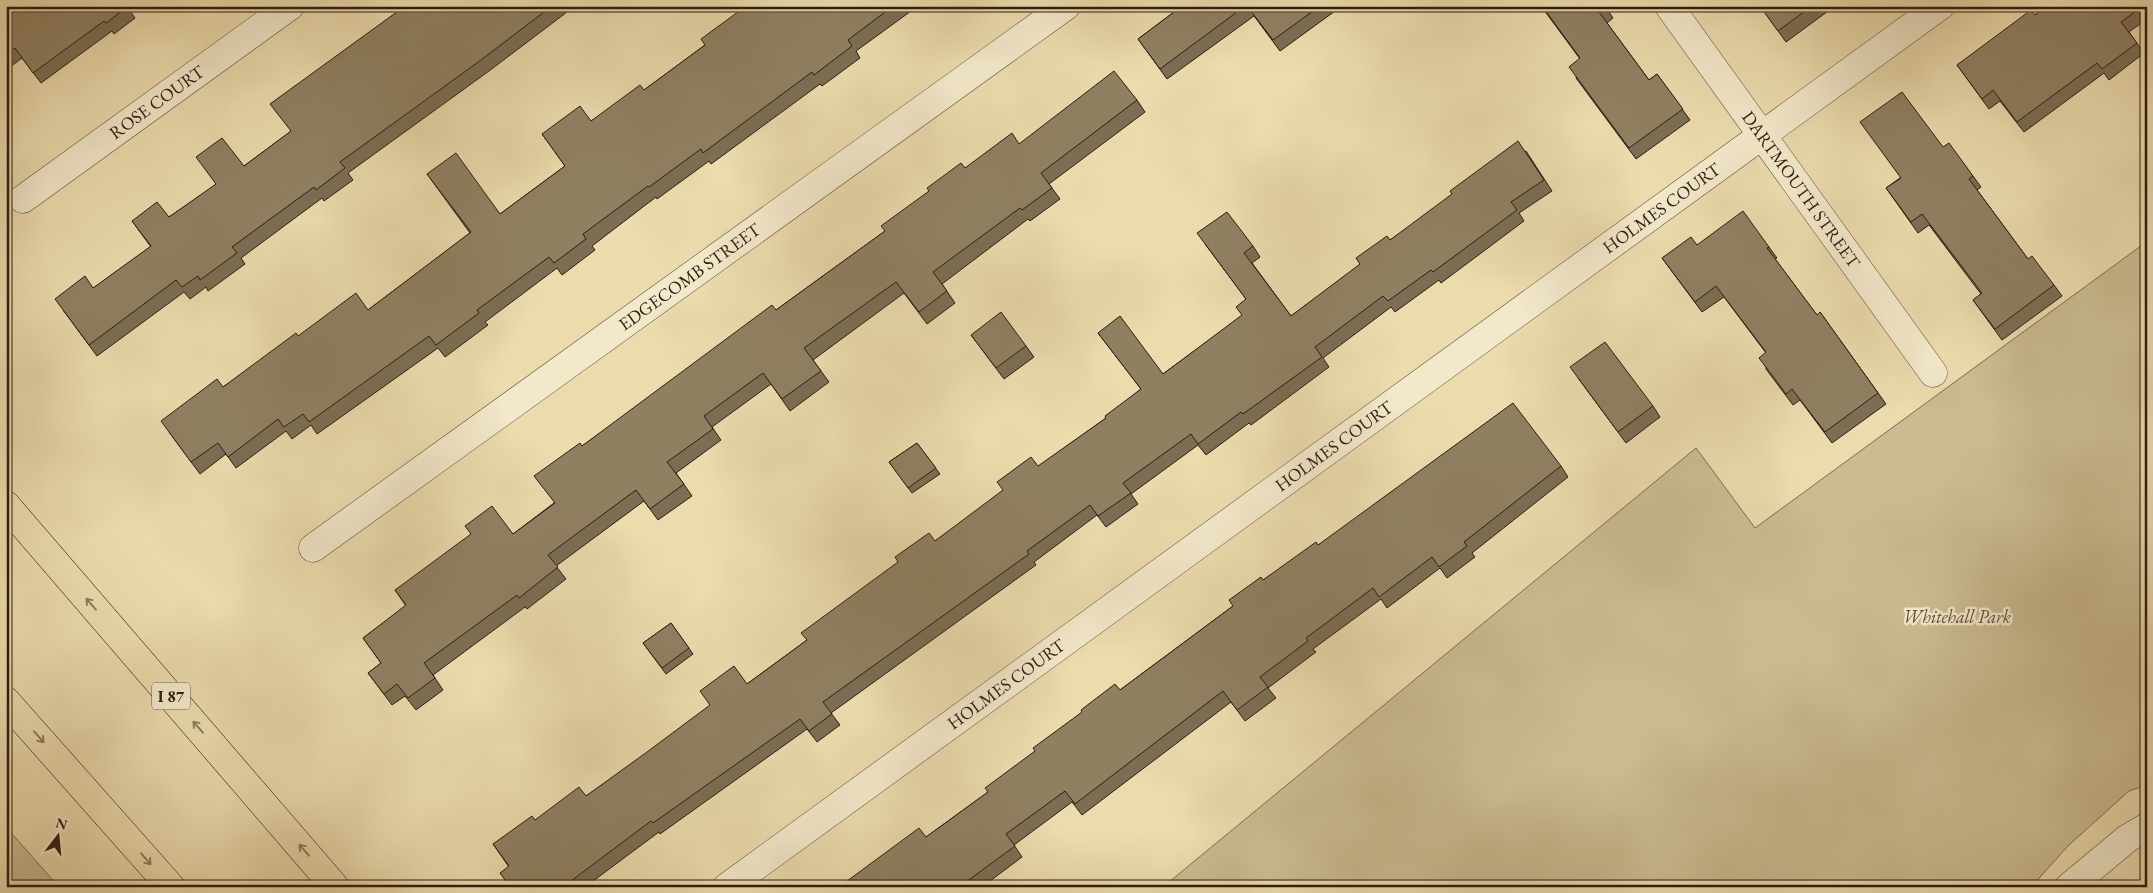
<svg xmlns="http://www.w3.org/2000/svg" width="2153" height="893" font-family="'EB Garamond',serif">
<style>
.green{fill:#cbbb92;stroke:#7c6c52}
.lines{fill:none;stroke-linecap:round;stroke-linejoin:round}
.minor-casing{stroke:#5c4c38;stroke-width:29}
.highway-casing{stroke:#2c1d11;stroke-width:29}
.minor{stroke:#f2e8ca;stroke-width:28}
.highway{stroke:#ebdbad;stroke-width:28}
.wall{fill:#7b6e54;stroke:#2c1d11}
.building{fill:#8f8062;stroke:#2c1d11}
.oneway{stroke:#8c7c5f}
.labels{text-anchor:middle;stroke-width:5;stroke-linejoin:round;paint-order:stroke}
.shield{fill:#f2e8ca;stroke:#675a48;stroke-width:1}
.shield-label{font-size:16px;font-weight:bold;fill:#2c1d11}
.street-label{font-size:18px;fill:#2c1d11;stroke:#f2e8ca}
.park-label{font-size:18px;font-style:italic;fill:#5c4c38;stroke:#f2e8ca}
</style>
<rect width="100%" height="100%" fill="#ebdbad"/>
<filter id="stains"><feTurbulence type="fractalNoise" baseFrequency=".004" numOctaves="4"/><feColorMatrix values="0 0 0 0 .2 0 0 0 0 .09 0 0 0 0 .02 0 0 0 .5 -.17"/></filter>
<radialGradient id="worn" r=".72"><stop offset=".6" stop-color="#630" stop-opacity="0"/><stop offset="1" stop-color="#630" stop-opacity=".3"/></radialGradient>
<!-- green -->
<g class="green">
<path d="M2145,243L2147,254V785L2129,791L2069,845L2031,887H1163L1696,448L1755,528Z"/>
<path d="M6,827L59,887H6Z"/>
</g>
<g class="lines">
<!-- minor casing -->
<g class="minor-casing">
<g id="minor">
<path id="s1" d="M1669,6L1933,373"/>
<path id="s2" d="M23,199L290,6"/>
<path id="s3" d="M313,548L1066,6"/>
<path id="s4" d="M727,887L1940,6"/>
<path d="M2069,887L2128,838L2147,827"/>
</g>
</g>
<!-- highway casing -->
<g class="highway-casing">
<g id="highway">
<path d="M6,505L335,887"/>
<path d="M6,701L171,887"/>
</g>
</g>
<!-- minor -->
<use href="#minor" class="minor"/>
<!-- highway -->
<use href="#highway" class="highway"/>
</g>
<!-- wall -->
<g class="wall">
<path d="M127,6L135,18L114,34L112,31L41,83L22,58L6,70V18Z"/>
<path d="M405,6H575L489,71L348,173L353,180L324,201L322,198L241,258L245,264L208,291L206,287L190,299L184,292L97,356L63,310L151,247L132,221L169,217L244,166L290,132Z"/>
<path d="M746,6H918L856,51L860,58L822,86L820,84L711,164L709,161L657,199L656,197L592,246L595,250L562,275L557,268L485,322L488,325L445,357L438,348L317,434L311,425L292,439L286,431L236,468L226,454L200,474L169,432L223,387L298,336L368,310L470,233L427,174L500,214L565,166L542,134L591,121L644,90L705,45Z"/>
<path d="M1182,6H1342L1280,51L1254,16L1167,79L1138,39Z"/>
<path d="M1541,6H1605L1613,18L1607,23L1649,80L1657,74L1690,120L1636,159L1576,78L1580,59Z"/>
<path d="M1760,6H1835L1786,42Z"/>
<path d="M2047,6H2147V19L2129,32L2144,53L2109,80L2104,73L2024,132L2000,101L1989,109L1957,65L2035,15Z"/>
<path d="M1137,100L1145,112L1049,184L1060,199L1030,221L1028,219L942,284L955,303L927,324L904,293L813,360L829,382L790,411L771,384L712,427L721,440L676,473L692,496L658,520L644,501L556,566L566,579L527,609L525,607L433,675L443,690L416,710L405,696L392,705L368,673L381,663L363,638L406,606L395,590L513,534L554,503L582,446L776,310L885,231L965,168L1019,144Z"/>
<path d="M1943,147L1973,176L1981,187L1977,190L2028,259L2054,285L2062,296L2002,340L1973,300L1981,294L1929,225L1918,233L1886,188Z"/>
<path d="M1526,151L1552,191L1519,213L1524,221L1441,283L1439,280L1395,312L1391,307L1323,358L1329,367L1251,425L1249,423L1206,455L1198,445L1131,494L1138,504L1106,527L1097,515L1034,562L1036,565L831,713L840,725L817,742L807,729L660,834L659,832L585,887H510L509,867L493,844L535,820L586,796L747,684L807,640L935,541L1106,418L1141,389L1098,333L1163,374L1242,316L1246,299L1205,244L1253,246L1260,257L1252,263L1291,316L1360,265L1390,240Z"/>
<path d="M1697,245L1769,247L1777,258L1775,259L1817,315L1820,312L1886,404L1832,443L1800,400L1793,405L1766,369V353L1724,297L1702,312L1662,258Z"/>
<path d="M971,335L1026,346L1034,357L1004,379Z"/>
<path d="M1578,378L1653,406L1660,417L1626,443Z"/>
<path d="M917,443L940,474L912,493L889,462Z"/>
<path d="M1561,466L1568,477L1472,553L1475,557L1447,578L1440,568L1387,608L1381,599L1313,649L1316,652L1268,688L1276,698L1245,721L1231,702L1082,815L1072,802L1014,845L1022,857L982,887H839L926,837L988,792L1120,690L1233,606L1263,580L1318,545Z"/>
<path d="M671,623L693,654L666,674L643,643Z"/>
</g>
<!-- building -->
<g class="building">
<path d="M22,6H127V7L106,23L104,21L33,73L15,48L6,54V18Z"/>
<path d="M405,6H552L481,60L340,162L345,168L316,190L314,187L232,247L237,253L200,280L198,276L182,287L176,280L89,345L55,299L85,276L93,288L151,246L132,221L157,202L169,217L216,184L196,157L222,138L244,166L291,131L270,104Z"/>
<path d="M746,6H893L848,40L852,46L814,75L812,72L703,153L701,149L649,187L648,186L583,234L586,239L554,263L549,257L477,310L479,313L436,345L429,336L309,422L303,414L284,427L278,419L228,457L218,443L191,462L161,421L217,379L223,387L296,333L298,336L356,293L368,310L471,232L427,174L456,153L500,214L565,166L542,134L580,106L591,121L640,85L644,90L705,45L701,39Z"/>
<path d="M1182,6H1245L1160,69L1138,39Z"/>
<path d="M1247,6H1320L1273,40Z"/>
<path d="M1542,6H1605L1606,7L1599,12L1649,80L1657,74L1683,109L1629,148L1569,67L1580,58Z"/>
<path d="M1760,6H1812L1778,31Z"/>
<path d="M2047,6H2143L2121,22L2137,43L2102,69L2097,63L2017,122L1993,90L1982,99L1957,65L2031,10L2035,15Z"/>
<path d="M1114,71L1137,100L1041,173L1052,188L1022,210L1020,208L933,272L947,291L919,312L896,282L804,348L821,371L782,399L763,373L704,416L713,429L667,462L684,484L650,509L636,490L548,555L558,567L519,598L517,595L424,663L435,678L408,698L397,684L384,694L368,673L381,663L363,638L406,605L395,590L471,534L465,526L492,506L513,534L555,503L534,476L580,443L582,446L772,305L776,310L885,231L881,226L929,191L927,188L961,163L965,168L1012,133L1019,144Z"/>
<path d="M1902,92L1943,147L1949,143L1973,176L1969,179L2028,259L2032,256L2054,285L1995,329L1973,300L1982,293L1922,214L1911,222L1886,188L1901,178L1860,122Z"/>
<path d="M1518,141L1544,180L1511,202L1517,210L1433,272L1431,270L1388,301L1383,296L1315,347L1322,357L1243,414L1241,412L1198,444L1191,434L1123,483L1131,493L1098,516L1090,505L1027,551L1029,554L823,702L832,714L809,731L800,719L653,823L651,821L563,887H510L500,873L509,866L493,844L532,816L535,820L579,787L586,796L647,752L710,705L700,691L734,666L747,684L807,640L801,633L898,562L895,557L929,533L935,541L1003,490L997,482L1031,457L1038,466L1106,418L1105,416L1141,389L1098,333L1120,316L1163,374L1242,315L1236,307L1246,299L1197,233L1227,212L1253,246L1244,253L1291,316L1360,264L1356,258L1387,236L1390,240L1452,194L1450,191Z"/>
<path d="M1743,211L1769,247L1767,248L1817,315L1820,312L1878,393L1825,432L1792,389L1786,394L1759,358L1766,352L1716,286L1695,302L1662,258L1691,237L1697,245Z"/>
<path d="M1001,312L1026,346L996,368L971,335Z"/>
<path d="M1605,342L1653,406L1618,432L1570,367Z"/>
<path d="M1513,403L1561,466L1464,542L1467,546L1439,567L1432,557L1379,597L1373,588L1306,638L1308,641L1260,677L1268,687L1237,710L1223,691L1075,804L1065,791L1006,834L1015,846L962,885L963,887H839L919,828L926,837L988,792L985,788L1035,751L1033,748L1082,712L1081,710L1115,684L1120,690L1233,606L1229,600L1261,577L1263,580L1316,542L1318,545Z"/>
<path d="M917,443L936,468L908,488L889,462Z"/>
<path d="M671,623L689,648L662,668L643,643Z"/>
</g>
<!-- one-way arrows -->
<defs><path id="oneway-shaft" d="M-6 0H5M1.5-3L5.5 0L1.5 3" fill="none" stroke-width="1.6" stroke-linecap="round" stroke-linejoin="round" transform="scale(1.25)"/></defs>
<g class="oneway">
<use href="#oneway-shaft" transform="translate(91 604) rotate(-131)"/>
<use href="#oneway-shaft" transform="translate(198 727) rotate(-131)"/>
<use href="#oneway-shaft" transform="translate(39 737) rotate(49)"/>
<use href="#oneway-shaft" transform="translate(304 850) rotate(-131)"/>
<use href="#oneway-shaft" transform="translate(146 859) rotate(49)"/>
</g>
<g class="labels">
<!-- shield labels -->
<rect class="shield" x="152" y="682.5" width="38" height="27" rx="4"/>
<g class="shield-label">
<text x="171" y="702">I 87</text>
</g>
<!-- street labels -->
<g class="street-label">
<text dy="6" stroke="none"><textPath href="#s2" startOffset="165">ROSE COURT</textPath></text>
<text dy="6" stroke="none"><textPath href="#s1" startOffset="226">DARTMOUTH STREET</textPath></text>
<text dy="6" stroke="none"><textPath href="#s4" startOffset="1155">HOLMES COURT</textPath></text>
<text dy="6" stroke="none"><textPath href="#s3" startOffset="464">EDGECOMB STREET</textPath></text>
<text dy="6" stroke="none"><textPath href="#s4" startOffset="750">HOLMES COURT</textPath></text>
<text dy="6" stroke="none"><textPath href="#s4" startOffset="345">HOLMES COURT</textPath></text>
</g>
<!-- park labels -->
<g class="park-label">
<text x="1957" y="623">Whitehall Park</text>
</g>
</g>
<!-- margin -->
<rect width="2153" height="893" fill="none" stroke="#ebdbad" stroke-width="25"/>
<rect x="8" y="8" width="2138" height="878" fill="none" stroke="#2c1d11" stroke-width="2.5"/>
<rect x="12" y="12" width="2128" height="868" fill="none" stroke="#2c1d11"/>
<!-- north arrow -->
<g transform="translate(58 836) rotate(16)" stroke="#f2e8ca" stroke-width="4" paint-order="stroke">
<path d="M0-4L9 19L0 12L-9 19Z" fill="#2c1d11"/>
<text y="-8" font-size="14" font-weight="bold" text-anchor="middle" fill="#2c1d11">N</text>
</g>
<rect width="100%" height="100%" filter="url(#stains)"/>
<rect width="100%" height="100%" fill="url(#worn)"/>
</svg>
